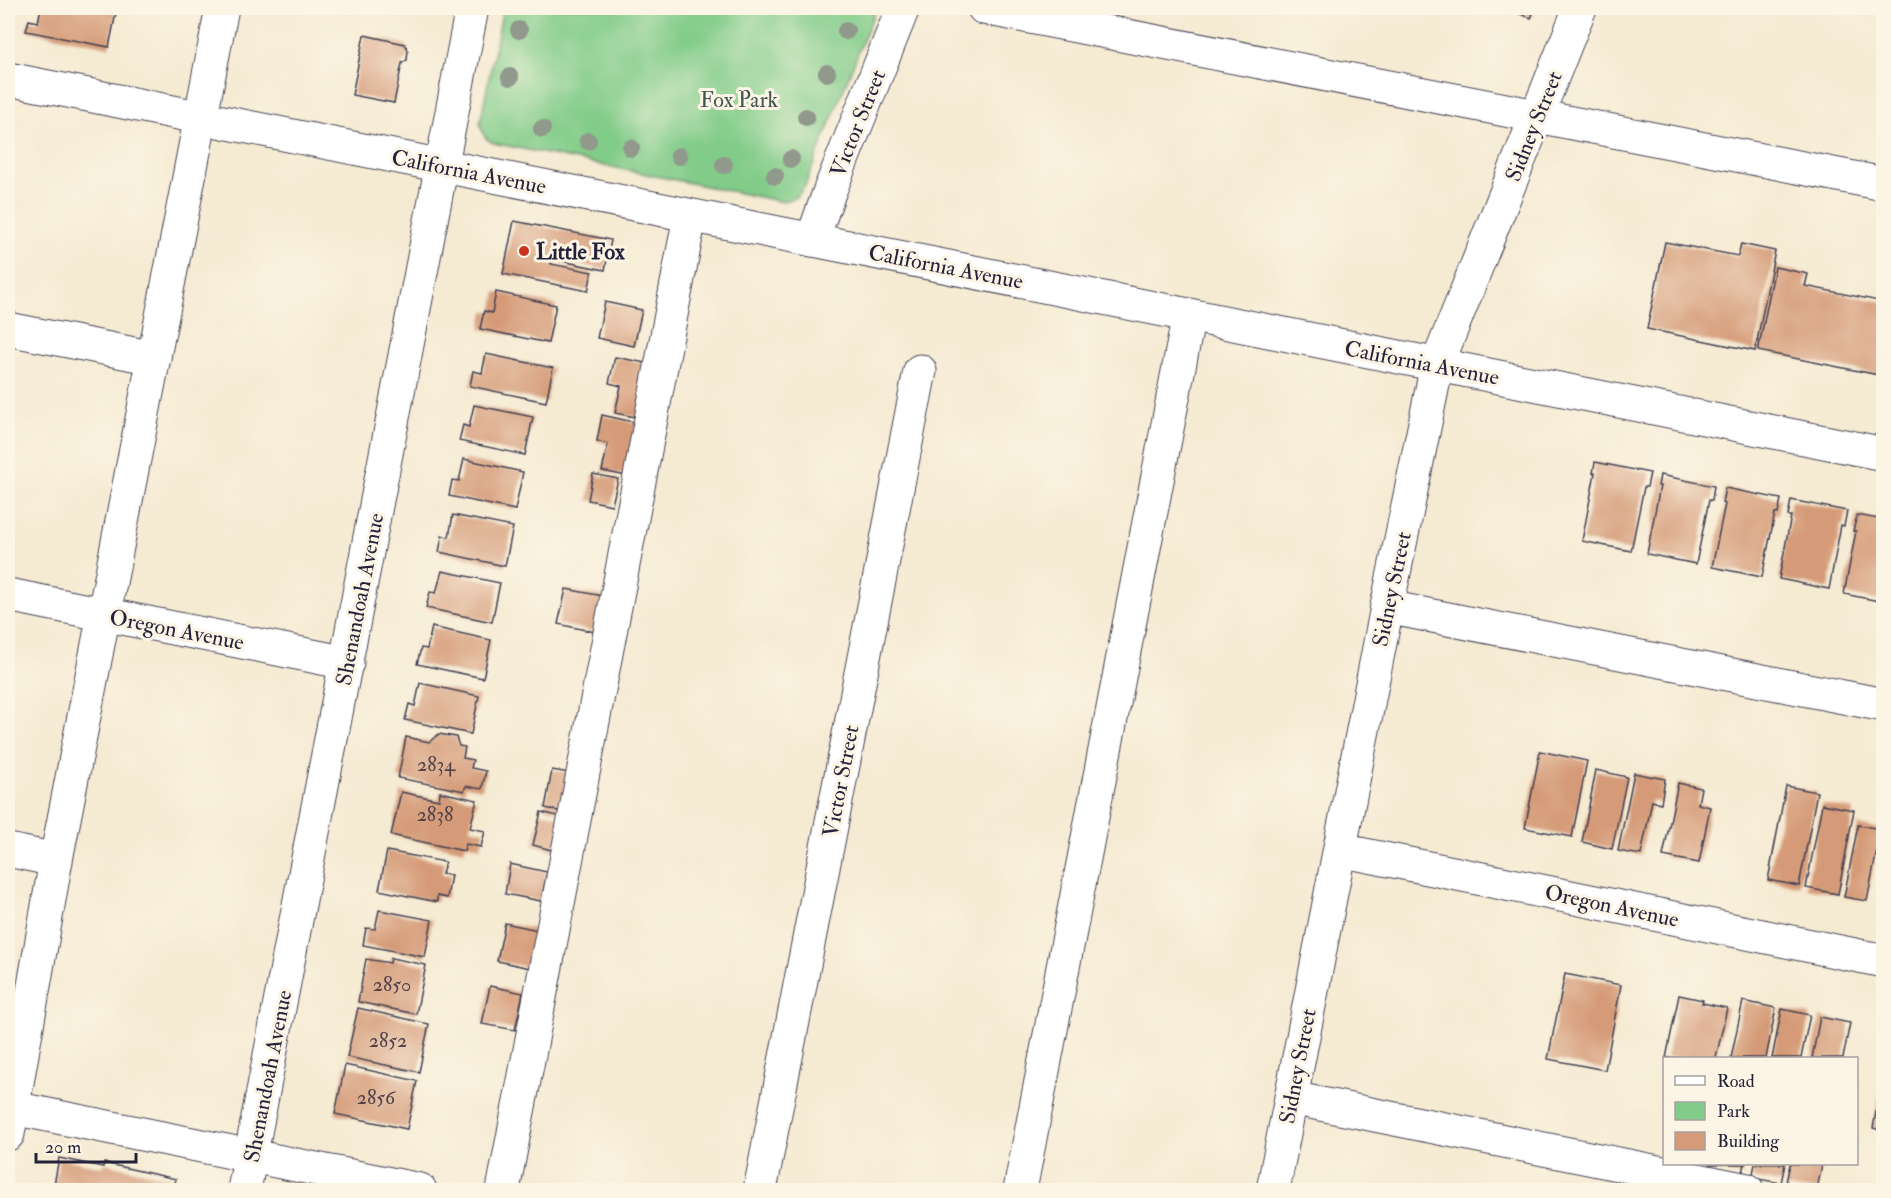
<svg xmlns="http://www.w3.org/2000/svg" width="1891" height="1198" font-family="'IM FELL Double Pica',serif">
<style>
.green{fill:#82cc89;stroke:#527762;stroke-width:1.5}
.building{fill:#d59b78}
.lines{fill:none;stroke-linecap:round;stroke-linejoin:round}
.minor-casing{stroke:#424052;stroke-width:35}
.minor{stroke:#fff;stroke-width:33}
.tree{fill:#91988c}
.poi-dot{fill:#c8321e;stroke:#fcf5e5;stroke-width:2}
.labels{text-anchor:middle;stroke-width:6;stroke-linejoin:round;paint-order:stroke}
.number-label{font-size:20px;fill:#4f404a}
.park-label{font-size:22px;fill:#3f5552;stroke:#fcf5e5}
.street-label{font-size:22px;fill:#22223b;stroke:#fcf5e5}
.poi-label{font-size:22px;font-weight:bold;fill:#22223b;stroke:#fcf5e5;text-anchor:start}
</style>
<rect width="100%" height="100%" fill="#fcf5e5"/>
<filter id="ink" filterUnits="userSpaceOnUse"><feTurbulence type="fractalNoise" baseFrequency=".0167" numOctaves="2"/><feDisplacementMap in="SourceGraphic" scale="12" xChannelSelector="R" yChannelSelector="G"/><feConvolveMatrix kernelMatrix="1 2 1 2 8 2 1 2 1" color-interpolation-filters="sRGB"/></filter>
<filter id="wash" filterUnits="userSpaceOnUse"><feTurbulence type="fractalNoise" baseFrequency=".008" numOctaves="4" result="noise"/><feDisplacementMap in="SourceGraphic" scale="24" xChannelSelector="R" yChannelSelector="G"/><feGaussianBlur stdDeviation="1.35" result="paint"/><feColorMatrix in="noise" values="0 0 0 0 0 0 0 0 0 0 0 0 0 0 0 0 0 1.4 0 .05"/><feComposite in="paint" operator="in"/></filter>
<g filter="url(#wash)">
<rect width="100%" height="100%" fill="#f5ead2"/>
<!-- green -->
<path class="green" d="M503,8H876L805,186C797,197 793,201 779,201L493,143C484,139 482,132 480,123Z"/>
<g id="blocks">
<!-- building -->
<g class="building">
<path d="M41,8H117L109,47L26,31L29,20L38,22Z"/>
<path d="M1505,8H1535L1531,18Z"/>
<path d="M364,35L405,44L408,50L407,60L402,63L394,103L352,95Z"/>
<path d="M514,221L611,240L605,270L552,259L551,264L592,272L588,291L503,274Z"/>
<path d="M1665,242L1738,256L1741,244L1775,251L1755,351L1647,329Z"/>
<path d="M1775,267L1808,274L1805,286L1884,302V376L1758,351Z"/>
<path d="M496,292L556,305L548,343L480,329L484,311L492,313Z"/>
<path d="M605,302L642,310L634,346L597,338Z"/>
<path d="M486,354L553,368L546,402L470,386L473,371L482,373Z"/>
<path d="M615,357L651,364L640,418L615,413L621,386L609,383Z"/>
<path d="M474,405L533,417L525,455L459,441L463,425L469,427Z"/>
<path d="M602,415L638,423L627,476L602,471L608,444L597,441Z"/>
<path d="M464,459L523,472L515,510L449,496L452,480L459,481Z"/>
<path d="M1595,462L1650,473L1647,487H1644L1631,551L1582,541L1595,473H1593Z"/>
<path d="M593,474L618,479L612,505L588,500Z"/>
<path d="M1660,475L1714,486L1712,500H1709L1696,564L1647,554L1660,486H1658Z"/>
<path d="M1725,488L1781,499L1778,514L1775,513L1762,577L1712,567L1725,504L1722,503Z"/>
<path d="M1791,500L1847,511L1844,526L1841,525L1829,589L1779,579L1791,516H1788Z"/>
<path d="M453,515L513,527L505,566L439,552L442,536L449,537Z"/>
<path d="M1857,515L1884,520V602L1844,594L1856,531H1853Z"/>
<path d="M442,571L500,583L492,622L426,608L430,592L436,593Z"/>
<path d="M566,589L603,596L595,632L558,624Z"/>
<path d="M432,627L491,640L483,678L417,664L421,648L427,649Z"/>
<path d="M420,683L479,696L471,734L405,720L409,704L415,706Z"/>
<path d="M439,734L456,737L459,746L465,747L463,758L473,760L471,768L486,771L482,789L466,786L464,791L398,778L406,737L429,742Z"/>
<path d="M1540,751L1587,761L1572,837L1525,828Z"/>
<path d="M552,770L570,773L563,812L545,808Z"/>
<path d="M1596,770L1627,777L1612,849L1582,842Z"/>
<path d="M1634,773L1665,779L1661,803L1652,801L1641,855L1618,851Z"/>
<path d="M1678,783L1701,788L1698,804L1710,807L1699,863L1663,856Z"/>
<path d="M1786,786L1817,792L1799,886L1768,880Z"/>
<path d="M401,792L439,800L440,792L477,800L470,828L485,831L481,847L466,844L464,851L391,835Z"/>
<path d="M1822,804L1854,810L1838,894L1806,888Z"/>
<path d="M541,812L562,817L555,851L533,845Z"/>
<path d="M1858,825L1881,829L1867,901L1844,897Z"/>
<path d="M387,851L445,862L442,874L451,875L447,898L437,896V902L379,890Z"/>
<path d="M510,864L547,872L541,901L505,894Z"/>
<path d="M379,910L432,920L425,957L363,945L366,928L375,929Z"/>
<path d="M505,923L538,930L530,968L497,961Z"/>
<path d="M391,958L426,965L416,1014L358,1002L366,959L390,963Z"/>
<path d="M1565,974L1621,985L1605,1070L1548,1059Z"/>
<path d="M490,986L523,993L515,1030L482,1024Z"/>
<path d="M1679,995L1703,1000L1702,1003L1727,1008L1716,1058H1666Z"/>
<path d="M1743,1001L1776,1008L1766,1058H1731Z"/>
<path d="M358,1008L429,1024L419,1072L347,1057Z"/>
<path d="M1782,1009L1810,1015L1801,1058H1772Z"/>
<path d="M1820,1017L1850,1023L1843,1058H1812Z"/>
<path d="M345,1065L417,1081L407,1129L335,1114Z"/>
<path d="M1882,1079H1884V1131L1873,1128Z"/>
<path d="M59,1158L103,1167L104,1163L176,1179L173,1190H53Z"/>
<path d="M1710,1164H1745L1742,1176L1709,1170Z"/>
<path d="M1755,1164H1785L1781,1183L1752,1178Z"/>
<path d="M1790,1164H1822L1817,1190H1800L1785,1187Z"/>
</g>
</g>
</g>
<g filter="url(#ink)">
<use href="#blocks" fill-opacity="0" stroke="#424052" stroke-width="1.5"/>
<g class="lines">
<!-- minor casing -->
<g class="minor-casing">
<g id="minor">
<path d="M984,8L1884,184"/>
<path d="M8,79L1884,454"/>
<path d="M812,240L830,190L903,8"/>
<path d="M8,329L154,358"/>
<path d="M8,595L347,663"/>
<path d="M1387,607L1884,705"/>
<path d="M8,850L56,860"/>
<path d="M1340,850L1884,961"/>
<path d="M1291,1098L1747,1190"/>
<path d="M8,1107L420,1190"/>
<path d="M8,1134L56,860L222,8"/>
<path d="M244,1190L472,8"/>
<path d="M503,1190L690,216"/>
<path d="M760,1190L920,371"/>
<path d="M1020,1190L1189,315"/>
<path d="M1273,1190L1387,607L1437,365L1580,8"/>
</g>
</g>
<!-- minor -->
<use href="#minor" class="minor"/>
</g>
<!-- trees -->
<g class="tree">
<circle cx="519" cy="30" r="9"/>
<circle cx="846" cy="31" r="9"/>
<circle cx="827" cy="73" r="9"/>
<circle cx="510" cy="77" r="9"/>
<circle cx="806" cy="117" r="9"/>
<circle cx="542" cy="129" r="9"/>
<circle cx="588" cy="141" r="9"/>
<circle cx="631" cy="148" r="9"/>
<circle cx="679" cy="156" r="9"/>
<circle cx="791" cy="159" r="9"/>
<circle cx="724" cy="165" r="9"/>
<circle cx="775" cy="176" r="9"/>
</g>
</g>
<!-- markers -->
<circle class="poi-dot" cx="524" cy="251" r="6"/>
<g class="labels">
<!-- number labels -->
<g class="number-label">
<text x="436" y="771">2834</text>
<text x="435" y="821">2838</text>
<text x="392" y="991">2850</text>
<text x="388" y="1047">2852</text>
<text x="376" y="1104">2856</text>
</g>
<!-- park labels -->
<g class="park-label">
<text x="739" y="107">Fox Park</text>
</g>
<!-- street labels -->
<g class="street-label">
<text transform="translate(857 123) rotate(-68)" y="8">Victor Street</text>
<text transform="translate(1533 126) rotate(-68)" y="8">Sidney Street</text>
<text transform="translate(469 171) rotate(11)" y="8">California Avenue</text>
<text transform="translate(946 266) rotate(11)" y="8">California Avenue</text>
<text transform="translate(1422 362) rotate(11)" y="8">California Avenue</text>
<text transform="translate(1391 589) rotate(-78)" y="8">Sidney Street</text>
<text transform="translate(359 599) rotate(-79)" y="8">Shenandoah Avenue</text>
<text transform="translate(177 629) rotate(11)" y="8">Oregon Avenue</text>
<text transform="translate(840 781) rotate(-79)" y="8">Victor Street</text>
<text transform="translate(1612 905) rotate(12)" y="8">Oregon Avenue</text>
<text transform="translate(1297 1066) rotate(-79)" y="8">Sidney Street</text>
<text transform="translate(267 1076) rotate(-79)" y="8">Shenandoah Avenue</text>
</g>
<!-- poi labels -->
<g class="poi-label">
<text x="536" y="259">Little Fox</text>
</g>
</g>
<!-- margin -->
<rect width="1891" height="1198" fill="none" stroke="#fcf5e5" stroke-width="30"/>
<!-- legend -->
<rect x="1663" y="1057" width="195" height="108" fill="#fcf5e5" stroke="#a5a1a1" stroke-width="1.5"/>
<rect x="1675" y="1076" width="30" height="9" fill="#ffffff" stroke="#a5a1a1" stroke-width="1.5"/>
<text x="1717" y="1087" font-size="18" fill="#22223b">Road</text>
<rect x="1675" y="1102" width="30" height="18" fill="#82cc89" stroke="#a5a1a1" stroke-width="1.5"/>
<text x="1717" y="1117" font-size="18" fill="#22223b">Park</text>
<rect x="1675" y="1132" width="30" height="18" fill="#d59b78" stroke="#a5a1a1" stroke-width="1.5"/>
<text x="1717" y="1147" font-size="18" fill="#22223b">Building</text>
<!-- scale -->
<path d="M36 1153v9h100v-9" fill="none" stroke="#22223b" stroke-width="3"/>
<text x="45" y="1153" font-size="18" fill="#22223b" stroke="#fcf5e5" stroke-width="4.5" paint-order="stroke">20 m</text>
</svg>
